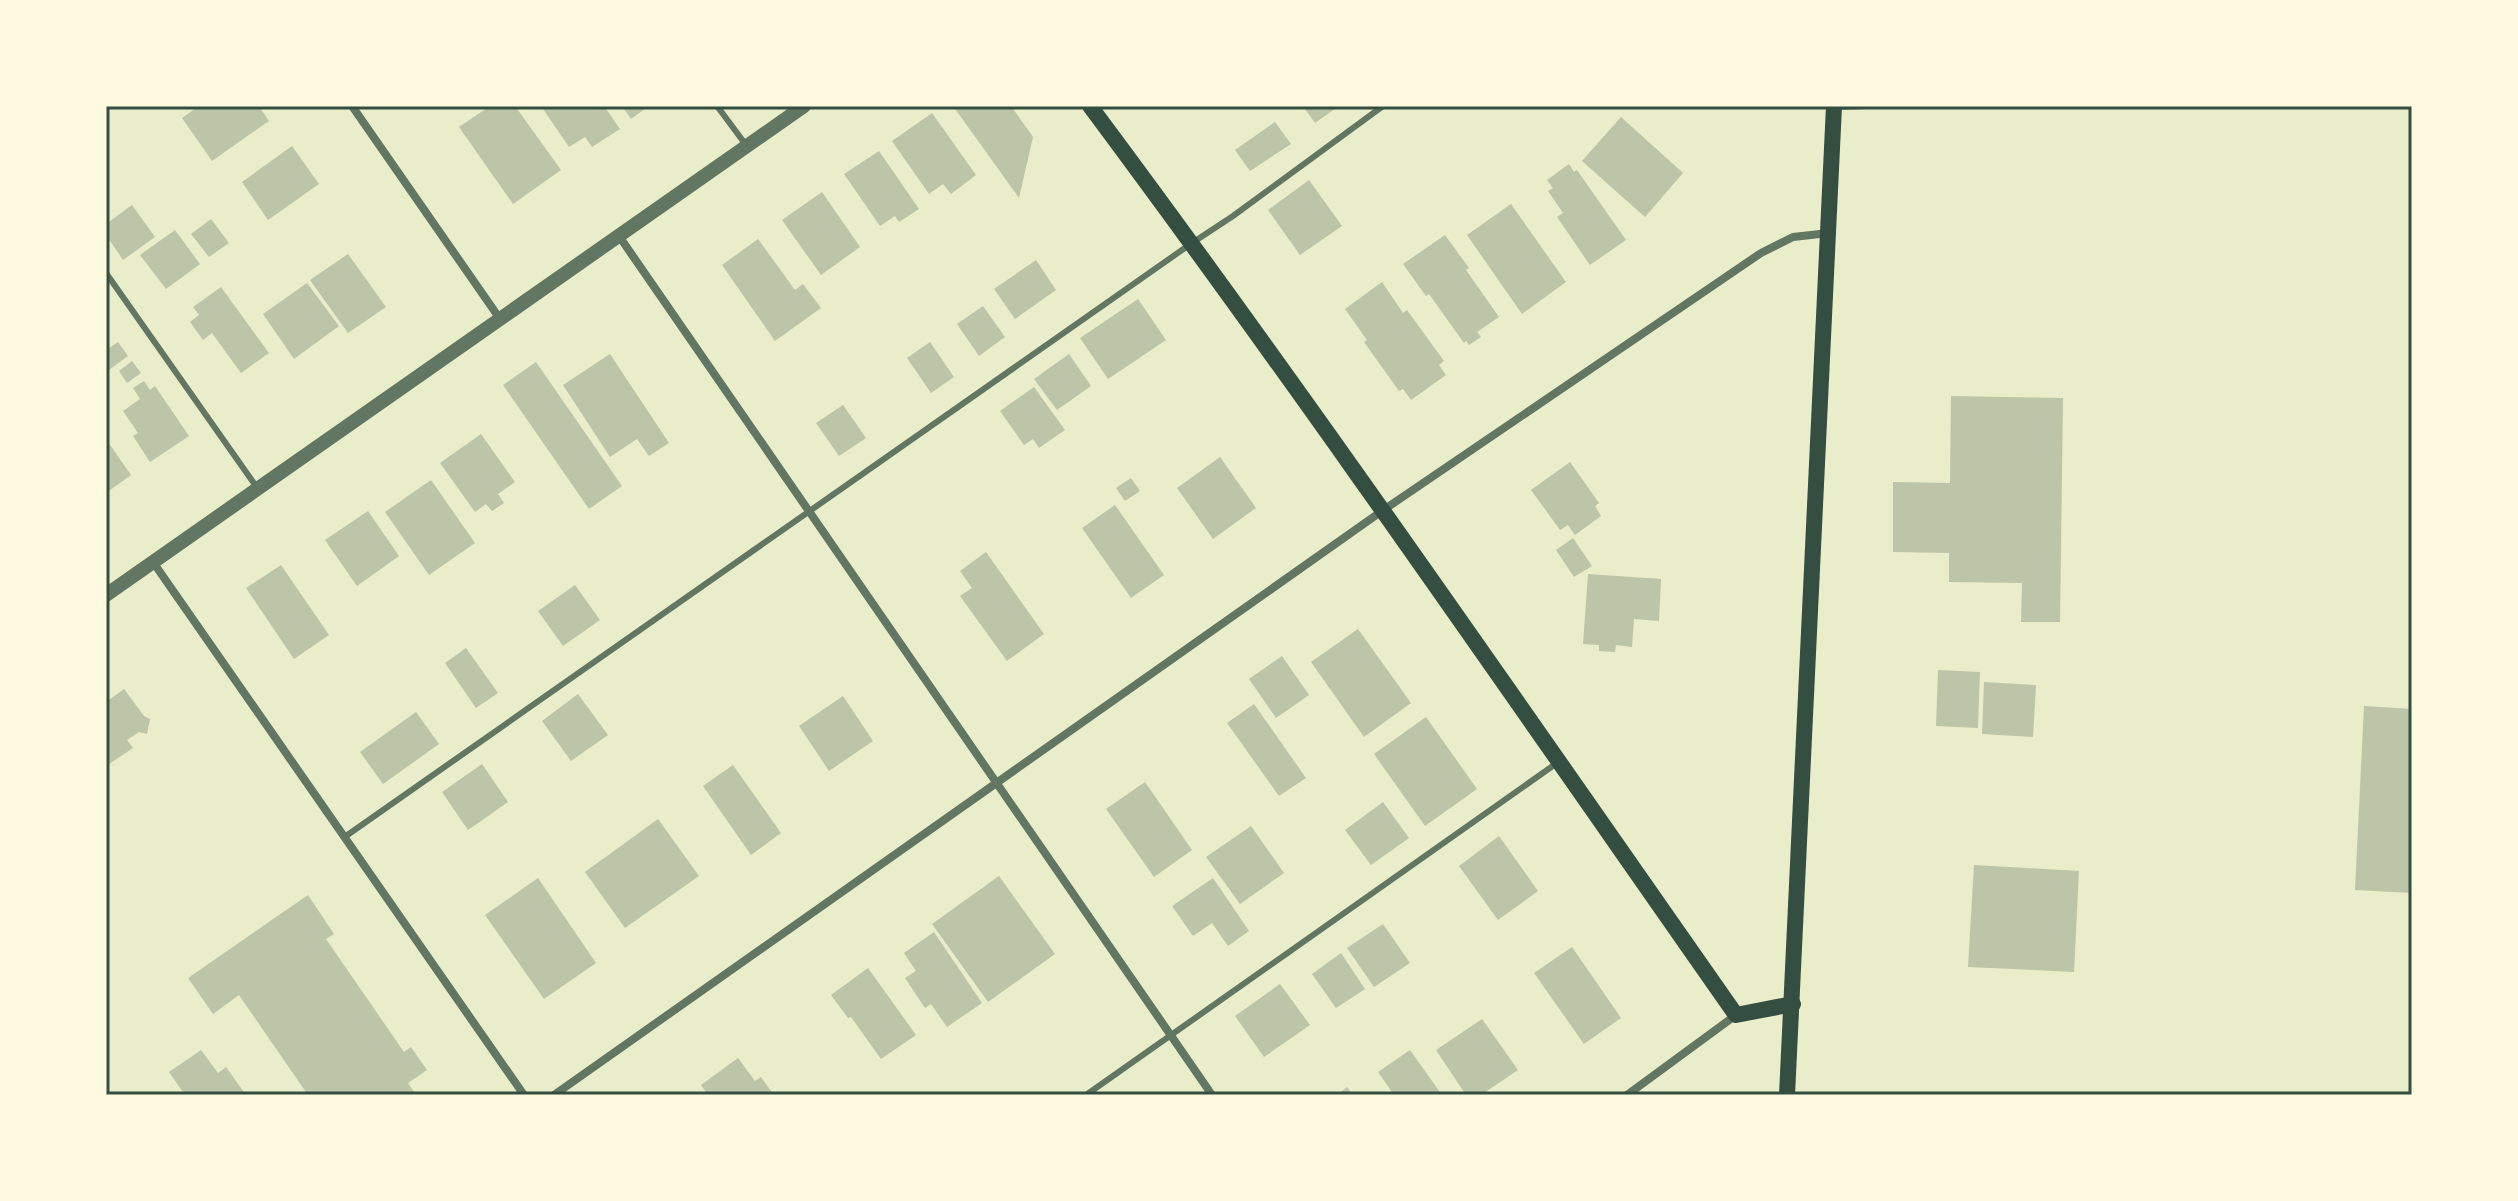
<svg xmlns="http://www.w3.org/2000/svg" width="2518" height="1201" font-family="'PT Sans Narrow',sans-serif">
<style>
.building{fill:#bcc5a7}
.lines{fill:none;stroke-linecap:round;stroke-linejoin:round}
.service{stroke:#617663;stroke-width:6}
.minor{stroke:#617663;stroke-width:8}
.tertiary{stroke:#617663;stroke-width:14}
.secondary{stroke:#344e41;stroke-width:16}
.neatline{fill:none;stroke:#344e41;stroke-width:3}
</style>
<rect width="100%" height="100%" fill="#e9edc9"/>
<!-- building -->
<g class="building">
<path d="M199,106H259L269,121L212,161L182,118Z"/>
<path d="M490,106H515L561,170L513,204L459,127Z"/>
<path d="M541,106H604L620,129L592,147L585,137L569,147Z"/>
<path d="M622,106H649L631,119Z"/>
<path d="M953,106H1011L1033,137L1019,198Z"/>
<path d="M1303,106H1339L1315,123Z"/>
<path d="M932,113L976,175L951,194L943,184L929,194L892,141Z"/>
<path d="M1621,117L1683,173L1645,217L1582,161Z"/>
<path d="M1275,122L1291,144L1250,171L1235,150Z"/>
<path d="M292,146L319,184L268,220L242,182Z"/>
<path d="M879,151L919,209L899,222L895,216L880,226L844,174Z"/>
<path d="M1569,164L1574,172L1577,170L1626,240L1590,265L1557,217L1563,213L1548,191L1553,188L1547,180Z"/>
<path d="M1309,180L1342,226L1300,255L1268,210Z"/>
<path d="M822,192L860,247L821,275L782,220Z"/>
<path d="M1511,204L1566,282L1522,314L1467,235Z"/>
<path d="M132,205L155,237L123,260L106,235V224Z"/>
<path d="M211,219L229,243L209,257L191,234Z"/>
<path d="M175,230L200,264L166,289L140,255Z"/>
<path d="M1445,235L1469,268L1466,270L1499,317L1477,332L1481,337L1469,345L1466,341L1464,343L1429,294L1426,296L1403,264Z"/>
<path d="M758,239L795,290L803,284L821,308L775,341L722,265Z"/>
<path d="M348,254L386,307L348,333L310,280Z"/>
<path d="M1036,260L1056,290L1015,319L994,289Z"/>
<path d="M1382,282L1403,313L1407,310L1444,361L1439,365L1446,375L1411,400L1403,389L1399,391L1364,342L1367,340L1345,309Z"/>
<path d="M307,283L339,326L294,359L263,314Z"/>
<path d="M221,287L269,353L241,373L212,333L203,340L190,322L199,315L193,307Z"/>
<path d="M1138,299L1166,340L1108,379L1080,338Z"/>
<path d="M983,306L1005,337L979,356L957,324Z"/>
<path d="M118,342L128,356L109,370L106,365V350Z"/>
<path d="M930,342L954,377L931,393L907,358Z"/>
<path d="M610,354L669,443L649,456L637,439L610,457L563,385Z"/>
<path d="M1069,354L1091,386L1057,410L1034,379Z"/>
<path d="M132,361L141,373L127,383L119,371Z"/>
<path d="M536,362L622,486L589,509L503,385Z"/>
<path d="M144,381L150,390L155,386L189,436L150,462L133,436L138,433L123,411L140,399L133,388Z"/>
<path d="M1034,387L1065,430L1039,448L1033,439L1024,445L1000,411Z"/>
<path d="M1951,396L2063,398L2060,622H2021L2022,583L1949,582V553L1893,552V482L1950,483Z"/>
<path d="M843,405L866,438L839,456L816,423Z"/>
<path d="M481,434L515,482L498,494L504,503L492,511L486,504L475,512L440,463Z"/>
<path d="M106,439L131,475L106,493Z"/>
<path d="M1220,457L1256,508L1213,539L1177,488Z"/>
<path d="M1570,462L1599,503L1595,506L1601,516L1575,535L1568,525L1560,530L1531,490Z"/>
<path d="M1131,478L1140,491L1125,501L1116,488Z"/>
<path d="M431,480L475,543L429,575L385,512Z"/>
<path d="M1115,505L1164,575L1131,598L1082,528Z"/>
<path d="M368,511L399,556L357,586L325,540Z"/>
<path d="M1573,538L1592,566L1574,577L1556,550Z"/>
<path d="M986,552L1044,634L1007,661L960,596L972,588L960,571Z"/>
<path d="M281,565L329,635L294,659L246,588Z"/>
<path d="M1588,574L1661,579L1659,621L1634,619L1632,647L1616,645L1615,652L1599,651V645L1583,644Z"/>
<path d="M575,585L600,620L563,646L538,611Z"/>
<path d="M1358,629L1411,703L1364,737L1311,662Z"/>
<path d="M466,648L498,693L476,708L445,663Z"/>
<path d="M1282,656L1309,695L1276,718L1249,679Z"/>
<path d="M1938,670L1980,672L1978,728L1936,726Z"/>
<path d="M1984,682L2036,685L2033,737L1982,734Z"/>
<path d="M124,689L144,716L150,719L147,734L139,732L127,740L133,748L106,766V702Z"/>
<path d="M578,694L608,735L571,761L542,721Z"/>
<path d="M843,696L873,741L829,771L799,726Z"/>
<path d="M1254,704L1306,778L1279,796L1227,723Z"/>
<path d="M2364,706L2412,709V893L2355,890Z"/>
<path d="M416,712L439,744L383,784L360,752Z"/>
<path d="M1426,717L1477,789L1425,826L1374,754Z"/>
<path d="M482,764L508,802L468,830L442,792Z"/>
<path d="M733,765L781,833L751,855L703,786Z"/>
<path d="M1145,782L1192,850L1154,877L1106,809Z"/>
<path d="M1383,802L1409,838L1371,865L1345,830Z"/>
<path d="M658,819L699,876L625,928L585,872Z"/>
<path d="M1251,826L1284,873L1240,904L1206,857Z"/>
<path d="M1499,836L1538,891L1498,920L1459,866Z"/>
<path d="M1974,865L2079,871L2074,972L1968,967Z"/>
<path d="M999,876L1055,954L988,1002L932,924Z"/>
<path d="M538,878L596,963L544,999L485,915Z"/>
<path d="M1213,878L1249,931L1228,946L1212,923L1193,936L1172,906Z"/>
<path d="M308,895L334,934L326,939L404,1052L411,1047L427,1070L408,1083L416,1095H308L239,995L213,1014L188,978Z"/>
<path d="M1383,924L1410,963L1374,987L1347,948Z"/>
<path d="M934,932L982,1003L947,1027L931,1004L925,1008L905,978L916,971L904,953Z"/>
<path d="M1572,947L1621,1018L1584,1044L1534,973Z"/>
<path d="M1341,953L1365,989L1336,1008L1312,974Z"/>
<path d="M868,968L916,1035L881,1059L851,1017L848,1018L831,995Z"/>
<path d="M1280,984L1310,1025L1264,1057L1235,1016Z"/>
<path d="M1482,1019L1518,1070L1481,1095H1466L1436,1050Z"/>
<path d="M201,1050L218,1073L226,1067L246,1095H185L169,1072Z"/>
<path d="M1410,1050L1442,1095H1394L1378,1072Z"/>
<path d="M738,1058L755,1081L761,1077L774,1095H708L701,1085Z"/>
<path d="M1347,1087L1353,1095H1337Z"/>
</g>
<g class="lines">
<!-- service -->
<g class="service">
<path d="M717,106L746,145"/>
<path d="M1834,107L1866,106"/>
<path d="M106,273L258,489"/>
<path d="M346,836L1192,243L1233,216L1383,106"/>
<path d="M1086,1095L1557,763"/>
</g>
<!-- minor -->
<g class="minor">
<path d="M352,106L500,319"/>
<path d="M619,236L1212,1095"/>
<path d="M153,562L524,1095"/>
<path d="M554,1095L1382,511L1761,253L1793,237L1829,233"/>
<path d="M1627,1095L1736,1015"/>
</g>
<!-- tertiary -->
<path class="tertiary" d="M106,595L804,106"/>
<!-- secondary -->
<g class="secondary">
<path d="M1090,106C1312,404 1523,711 1736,1015L1793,1004"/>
<path d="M1787,1095L1834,106"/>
</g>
</g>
<!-- border -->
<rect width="2518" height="1201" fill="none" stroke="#fefae0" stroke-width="216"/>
<rect x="108" y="108" width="2302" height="985" class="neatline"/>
</svg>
